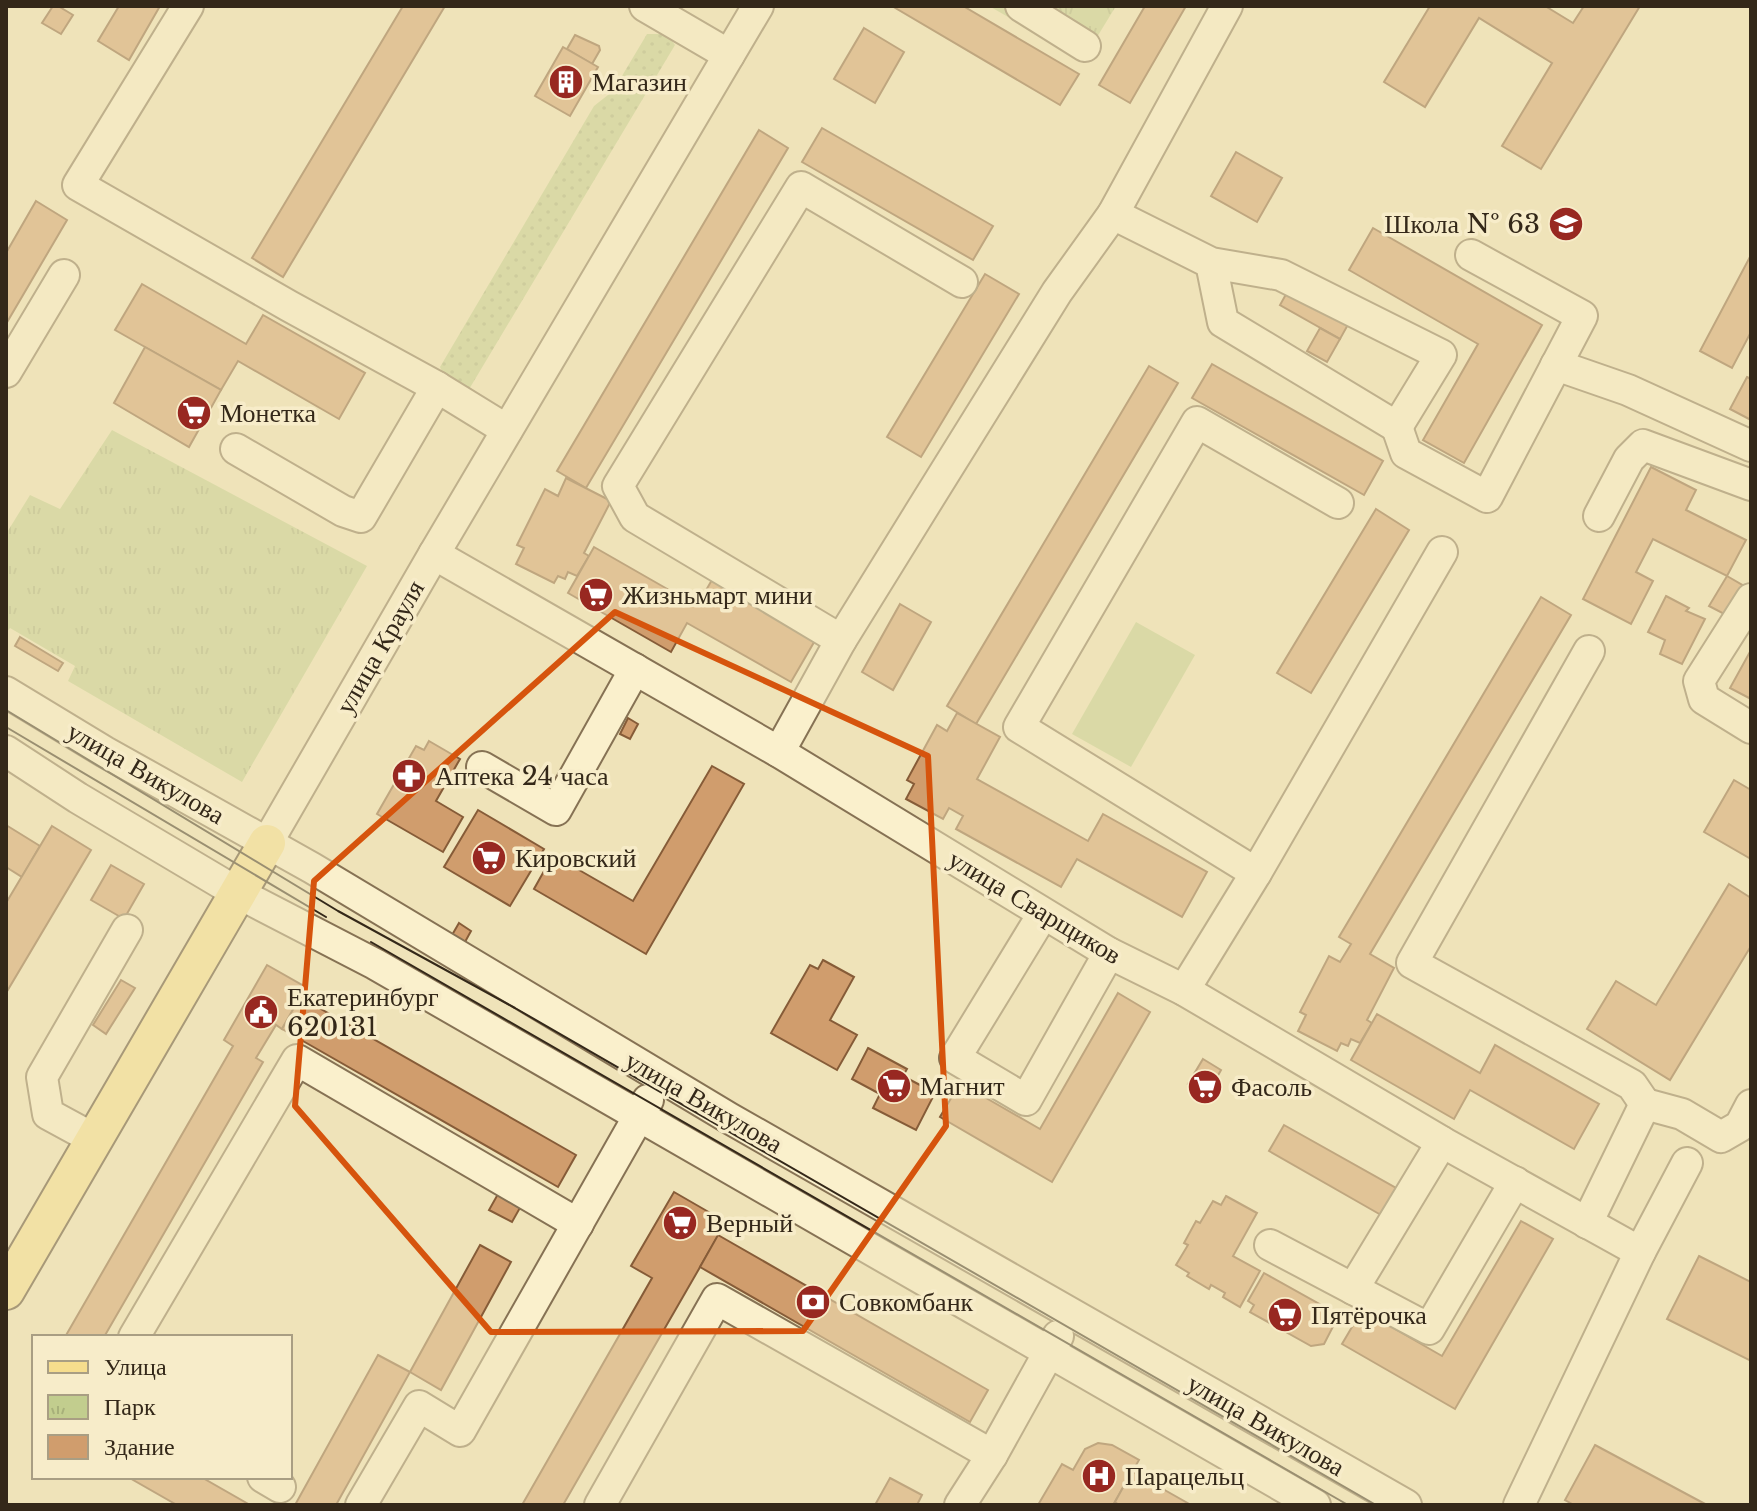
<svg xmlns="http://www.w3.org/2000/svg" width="1757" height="1511" font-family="'Libre Baskerville',serif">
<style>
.grass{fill:url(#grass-dots)}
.park{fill:url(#park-tufts)}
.garden{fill:#c2cd8e}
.building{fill:#d09d6d;stroke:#865c38;stroke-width:2}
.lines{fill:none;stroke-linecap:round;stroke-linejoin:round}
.minor-casing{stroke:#867254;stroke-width:34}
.major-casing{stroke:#533f29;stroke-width:40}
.minor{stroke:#faf0cc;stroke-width:30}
.major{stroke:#f6dd8d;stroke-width:36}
.tram{stroke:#342819;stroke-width:2}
.marked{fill:none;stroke:#d6540d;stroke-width:6;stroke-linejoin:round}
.labels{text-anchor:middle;stroke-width:7;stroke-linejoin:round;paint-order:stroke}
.poi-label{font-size:26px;fill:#342819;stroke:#f7ecc9;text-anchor:start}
.street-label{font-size:26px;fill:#342819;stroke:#f7ecc9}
</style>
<defs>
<pattern id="grass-dots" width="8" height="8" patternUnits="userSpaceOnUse" patternTransform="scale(2)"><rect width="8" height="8" fill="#c2cd8e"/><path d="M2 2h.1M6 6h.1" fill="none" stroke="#a7b07a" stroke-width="1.8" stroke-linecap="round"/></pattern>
<pattern id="park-tufts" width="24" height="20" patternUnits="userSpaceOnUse" patternTransform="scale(2)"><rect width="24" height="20" fill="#c2cd8e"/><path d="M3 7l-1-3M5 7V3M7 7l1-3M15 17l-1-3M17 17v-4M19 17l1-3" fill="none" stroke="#a7b07a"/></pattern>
</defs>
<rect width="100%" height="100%" fill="#efe3b9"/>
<!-- grass -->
<path class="grass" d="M647,34H667L675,45L468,391L445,378L440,367L594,106L613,91Z"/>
<!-- park -->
<g class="park">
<path d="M989,6H1116L1083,60Z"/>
<path d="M112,430L367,566L242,782L68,681L75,666L10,628L6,633V534L30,495L60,509Z"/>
</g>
<!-- garden -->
<path class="garden" d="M1136,622L1195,655L1131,767L1072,734Z"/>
<!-- building -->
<g class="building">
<path d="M53,6H58L73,15L61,34L42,23Z"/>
<path d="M119,6H160L129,60L98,41Z"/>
<path d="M403,6H445L283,277L252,258Z"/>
<path d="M892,6H963L1079,74L1060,105Z"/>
<path d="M1145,6H1186L1130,103L1099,85Z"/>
<path d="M1430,6H1545L1573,23L1584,6H1640L1541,169L1502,146L1552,63L1479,18L1425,107L1384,82Z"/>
<path d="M864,28L904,52L875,103L834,79Z"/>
<path d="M575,35L599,46L600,50L592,64L567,49Z"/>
<path d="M563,47L598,67L570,116L535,96Z"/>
<path d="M822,128L993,226L973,260L802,162Z"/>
<path d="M759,130L788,148L586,488L557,471Z"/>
<path d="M1236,152L1282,178L1257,222L1211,196Z"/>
<path d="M36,201L67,220L6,324V253Z"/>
<path d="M1373,228L1542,325L1464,463L1423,440L1478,344L1349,270Z"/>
<path d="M1751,255V332L1732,368L1700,351Z"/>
<path d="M985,274L1019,294L921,457L887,437Z"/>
<path d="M142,284L246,344L263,315L365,373L339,419L238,361L221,390L115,330Z"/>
<path d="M1290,287L1350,321L1340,339L1280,305Z"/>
<path d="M1320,328L1340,339L1327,362L1307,351Z"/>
<path d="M145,347L221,390L189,447L114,403Z"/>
<path d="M1212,364L1383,461L1364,495L1192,398Z"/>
<path d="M1149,366L1178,383L976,724L947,706Z"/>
<path d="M1747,377L1751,379V420L1730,409Z"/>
<path d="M1651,467L1696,490L1686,510L1746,540L1727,576L1653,539L1636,572L1653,581L1631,624L1583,599Z"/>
<path d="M566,478L611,501L584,553L589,556L577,576L568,572L565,579L558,576L554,583L516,564L524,548L517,545L545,489L558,496Z"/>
<path d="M1376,509L1409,530L1311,693L1277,673Z"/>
<path d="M594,547L697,606L713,578L817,637L791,682L687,623L671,652L568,593Z"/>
<path d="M1727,576L1744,586L1728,616L1709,606Z"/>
<path d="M1666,596L1689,608L1686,611L1705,619L1682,664L1660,654L1665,640L1648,632Z"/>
<path d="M1541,597L1571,615L1370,954L1394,968L1367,1020L1372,1023L1360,1043L1351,1039L1348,1046L1341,1043L1337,1051L1298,1031L1306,1015L1300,1012L1329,956L1340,962L1351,944L1339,937Z"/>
<path d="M900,604L931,622L893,690L862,672Z"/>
<path d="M20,637L63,663L58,671L15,646Z"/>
<path d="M1751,650V699L1730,688Z"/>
<path d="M957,713L1000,737L977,779L1088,841L1103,814L1207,872L1182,917L1077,859L1061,887L956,829L963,816L949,808L943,819L906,799L914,784L907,780L937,725L947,731Z"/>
<path d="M628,718L638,724L630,739L620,734Z"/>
<path d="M429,741L460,759L436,801L463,817L443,852L377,814L416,746L424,750Z"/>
<path d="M712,766L744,784L646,954L534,889L553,855L633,901Z"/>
<path d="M1734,780L1751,790V859L1704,832Z"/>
<path d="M478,810L544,849L510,906L444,867Z"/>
<path d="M6,825L40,846L22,877L6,867Z"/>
<path d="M52,826L91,850L6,993V903Z"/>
<path d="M111,865L144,884L124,919L91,900Z"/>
<path d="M1729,884L1751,898V946L1670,1080L1587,1029L1616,981L1656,1005Z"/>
<path d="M459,923L471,931L465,942L452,935Z"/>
<path d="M823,960L854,977L830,1020L857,1035L837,1070L771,1033L810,965L818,969Z"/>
<path d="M267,965L302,985L295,998L299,1000L282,1029L276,1025L256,1058L263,1062L104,1337H65L233,1046L224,1040Z"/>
<path d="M121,980L135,988L106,1034L93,1025Z"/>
<path d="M1118,993L1150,1012L1052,1182L940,1117L960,1083L1040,1129Z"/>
<path d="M300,997L576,1155L558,1187L282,1029Z"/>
<path d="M1377,1014L1480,1073L1495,1045L1599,1104L1574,1149L1470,1090L1454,1119L1351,1060Z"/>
<path d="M868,1048L907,1069L903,1076L935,1093L916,1130L873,1108L880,1094L852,1079Z"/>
<path d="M1203,1059L1221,1070L1207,1095L1188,1084Z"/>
<path d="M1284,1125L1396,1188L1381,1215L1269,1151Z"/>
<path d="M674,1192L726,1222L563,1505H522L652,1278L631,1266Z"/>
<path d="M498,1194L521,1206L512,1222L489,1210Z"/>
<path d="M1226,1196L1257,1213L1233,1256L1260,1271L1240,1307L1223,1297L1225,1293L1211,1285L1209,1289L1187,1276L1189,1273L1176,1265L1188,1245L1184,1243L1196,1221L1200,1223L1213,1201L1221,1205Z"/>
<path d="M1521,1221L1553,1239L1455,1409L1342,1344L1362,1310L1442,1356Z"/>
<path d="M718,1235L988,1390L970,1422L700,1267Z"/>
<path d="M480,1245L511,1262L441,1390L410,1372Z"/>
<path d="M1699,1256L1751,1282V1361L1667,1319Z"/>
<path d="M1264,1273L1339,1315L1324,1344L1311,1346L1250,1312L1254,1305L1248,1301Z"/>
<path d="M378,1355L410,1372L336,1505H295Z"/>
<path d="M1098,1443L1112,1445L1139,1460L1113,1505H1038L1062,1464L1073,1470L1085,1449Z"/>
<path d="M1595,1445L1707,1505H1574L1565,1500Z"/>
<path d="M1132,1471L1147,1480L1191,1505H1119L1115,1502Z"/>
<path d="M128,1477H201L250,1505H177Z"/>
<path d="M890,1478L922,1495L917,1505H875Z"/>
</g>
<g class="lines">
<!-- minor casing -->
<g class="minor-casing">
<g id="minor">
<path d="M188,6L78,185L289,306L437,387L507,430"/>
<path d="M645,6L729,55"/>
<path d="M1021,6L1085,46"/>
<path d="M1113,214L1211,263L1281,275L1441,355L1397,427L1223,322L1211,263"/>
<path d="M1556,365L1628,390L1751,446"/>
<path d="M6,372L64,275"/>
<path d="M1397,427L1406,453L1487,497L1582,316L1471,255"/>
<path d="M236,449L343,511L361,517L437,387"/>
<path d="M1599,516L1629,459L1643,445L1751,485"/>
<path d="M434,554L779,752L1109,953L1184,990L1442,1142L1640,1252"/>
<path d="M1751,599L1699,681L1704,699L1751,728"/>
<path d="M841,640L635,517L618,486L801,187L962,282"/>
<path d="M1589,651L1412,963L1632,1085L1645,1104"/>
<path d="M6,692L105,752L312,868L729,1118L1406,1505"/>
<path d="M6,751L78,798L238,893L375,964L1315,1505"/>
<path d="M779,752L841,640L919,514L1057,292L1113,214L1227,6"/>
<path d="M482,767L556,810L635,669"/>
<path d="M267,843L434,554L758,6"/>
<path d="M1256,873L1442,552"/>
<path d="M1043,914L955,1058L1026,1100L1109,953"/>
<path d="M1184,990L1256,873L1019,727L1197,422L1338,503"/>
<path d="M94,1139L48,1114L42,1077L127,930"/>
<path d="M1587,1223L1645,1104L1682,1114L1721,1137L1740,1126L1751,1105"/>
<path d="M1270,1245L1429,1329L1515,1182"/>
<path d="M1353,1289L1442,1142"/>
<path d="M134,1337L297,1060L578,1224"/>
<path d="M263,1477L280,1487"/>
<path d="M361,1505L419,1406L460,1431L648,1100"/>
<path d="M600,1505L717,1299L992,1455"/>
<path d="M960,1505L992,1455L1058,1336"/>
<path d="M1519,1505L1640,1252L1687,1163"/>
</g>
</g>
<!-- major casing -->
<g class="major-casing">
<path id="major" d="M6,1291L267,843"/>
</g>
<!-- minor -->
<use href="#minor" class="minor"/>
<!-- major -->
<use href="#major" class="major"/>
<!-- tram -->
<g class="tram">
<path d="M6,710L338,911L515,1008L1376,1505"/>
<path d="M6,727L326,917"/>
<path d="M371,942L1348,1505"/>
</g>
</g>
<!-- marked area -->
<path d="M0 0H1757V1511H0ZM615,612L928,756L946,1126L803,1331L491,1332L295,1106L314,881Z" fill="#efe3b9" fill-opacity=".55" fill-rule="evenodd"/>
<path class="marked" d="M615,612L928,756L946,1126L803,1331L491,1332L295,1106L314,881Z"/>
<!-- icons -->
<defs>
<g id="building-disc" transform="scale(1.8)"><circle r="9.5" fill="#982821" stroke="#f7ecc9"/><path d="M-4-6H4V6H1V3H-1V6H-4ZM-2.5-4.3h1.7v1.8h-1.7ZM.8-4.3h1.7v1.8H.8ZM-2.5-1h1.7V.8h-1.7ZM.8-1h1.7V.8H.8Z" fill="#fff"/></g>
<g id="school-disc" transform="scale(1.8)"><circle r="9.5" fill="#982821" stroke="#f7ecc9"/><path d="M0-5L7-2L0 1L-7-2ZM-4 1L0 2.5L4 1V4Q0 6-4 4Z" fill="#fff"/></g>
<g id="supermarket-disc" transform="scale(1.8)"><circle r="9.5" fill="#982821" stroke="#f7ecc9"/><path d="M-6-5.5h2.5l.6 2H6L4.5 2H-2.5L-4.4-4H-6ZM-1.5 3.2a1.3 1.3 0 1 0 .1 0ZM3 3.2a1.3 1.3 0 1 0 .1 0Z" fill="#fff"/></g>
<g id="pharmacy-disc" transform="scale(1.8)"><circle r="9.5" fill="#982821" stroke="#f7ecc9"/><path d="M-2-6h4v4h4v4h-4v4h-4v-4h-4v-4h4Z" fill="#fff"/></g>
<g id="civic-disc" transform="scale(1.8)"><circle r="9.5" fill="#982821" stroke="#f7ecc9"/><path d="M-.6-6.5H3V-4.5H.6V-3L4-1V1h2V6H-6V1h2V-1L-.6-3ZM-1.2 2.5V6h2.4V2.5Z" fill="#fff"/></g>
<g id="bank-disc" transform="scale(1.8)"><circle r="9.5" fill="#982821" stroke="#f7ecc9"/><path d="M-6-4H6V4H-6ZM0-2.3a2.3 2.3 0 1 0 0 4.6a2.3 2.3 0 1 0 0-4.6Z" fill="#fff"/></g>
<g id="hospital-disc" transform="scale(1.8)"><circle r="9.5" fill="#982821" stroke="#f7ecc9"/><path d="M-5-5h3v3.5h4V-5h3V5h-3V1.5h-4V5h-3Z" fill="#fff"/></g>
</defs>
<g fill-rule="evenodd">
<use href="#building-disc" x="566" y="82"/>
<use href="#school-disc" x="1566" y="224"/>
<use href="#supermarket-disc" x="194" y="413"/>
<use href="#supermarket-disc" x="596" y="595"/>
<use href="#pharmacy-disc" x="409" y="776"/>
<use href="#supermarket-disc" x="489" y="858"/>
<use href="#civic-disc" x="261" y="1012"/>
<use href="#supermarket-disc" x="894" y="1086"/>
<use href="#supermarket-disc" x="1205" y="1087"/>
<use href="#supermarket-disc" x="680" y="1223"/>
<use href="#bank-disc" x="813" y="1302"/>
<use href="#supermarket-disc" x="1285" y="1315"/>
<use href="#hospital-disc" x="1099" y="1476"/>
</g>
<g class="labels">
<!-- poi labels -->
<g class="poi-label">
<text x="592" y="91">Магазин</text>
<text x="1540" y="233" text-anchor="end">Школа № 63</text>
<text x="220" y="422">Монетка</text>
<text x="622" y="604">Жизньмарт мини</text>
<text x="435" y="785">Аптека 24 часа</text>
<text x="515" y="867">Кировский</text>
<text x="287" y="1006">Екатеринбург<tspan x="287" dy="30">620131</tspan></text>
<text x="920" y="1095">Магнит</text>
<text x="1231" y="1096">Фасоль</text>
<text x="706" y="1232">Верный</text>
<text x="839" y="1311">Совкомбанк</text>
<text x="1311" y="1324">Пятёрочка</text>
<text x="1125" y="1485">Парацельц</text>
</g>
<!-- street labels -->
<g class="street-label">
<text transform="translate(380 647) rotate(-60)" y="9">улица Крауля</text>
<text transform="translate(146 773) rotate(30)" y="9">улица Викулова</text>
<text transform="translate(1035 907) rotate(31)" y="9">улица Сварщиков</text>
<text transform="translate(704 1102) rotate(30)" y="9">улица Викулова</text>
<text transform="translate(1266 1425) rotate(30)" y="9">улица Викулова</text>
</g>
</g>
<!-- border -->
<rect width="1757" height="1511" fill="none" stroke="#342819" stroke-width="16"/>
<!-- legend -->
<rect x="32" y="1335" width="260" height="144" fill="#f7ecc9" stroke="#a99e83" stroke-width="2"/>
<rect x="48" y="1361" width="40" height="12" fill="#f6dd8d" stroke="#a99e83" stroke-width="2"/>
<text x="104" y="1375" font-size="24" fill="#342819">Улица</text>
<rect x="48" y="1395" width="40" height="24" fill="url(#park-tufts)" stroke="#a99e83" stroke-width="2"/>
<text x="104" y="1415" font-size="24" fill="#342819">Парк</text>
<rect x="48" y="1435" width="40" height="24" fill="#d09d6d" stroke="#a99e83" stroke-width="2"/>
<text x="104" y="1455" font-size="24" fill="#342819">Здание</text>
</svg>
